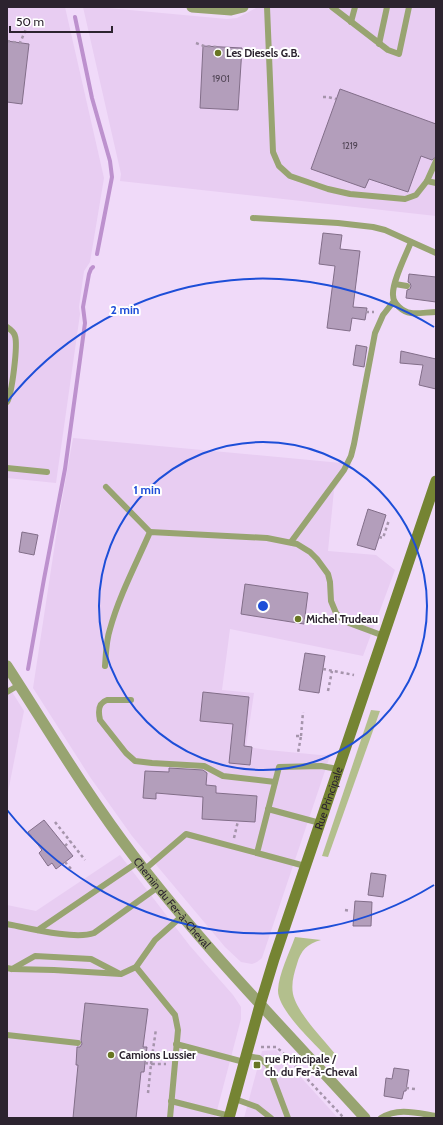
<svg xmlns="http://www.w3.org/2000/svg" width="443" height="1125" font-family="Cabin,sans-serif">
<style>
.built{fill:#e8cdf2}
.green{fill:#b3bf8d}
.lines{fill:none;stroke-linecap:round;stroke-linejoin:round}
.stream{stroke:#bd91ce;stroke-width:4}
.building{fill:#b39ebb;stroke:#826e89}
.path{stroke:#a594ab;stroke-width:2.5;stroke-dasharray:3 3;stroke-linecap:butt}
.service{stroke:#98a471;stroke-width:6}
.minor{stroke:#98a471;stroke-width:11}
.tertiary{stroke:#98a471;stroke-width:11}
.secondary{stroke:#758433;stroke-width:11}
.ring{fill:none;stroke:#1d4ed8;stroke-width:2}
.poi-dot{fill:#687623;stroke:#fff;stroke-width:1.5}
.labels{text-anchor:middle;stroke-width:4;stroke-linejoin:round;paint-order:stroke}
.number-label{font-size:9px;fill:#4e4252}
.poi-label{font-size:11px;font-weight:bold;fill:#2c232f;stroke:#fff;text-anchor:start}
.street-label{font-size:11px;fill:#2c232f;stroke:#fff}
.centre{fill:#1d4ed8;stroke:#fff;stroke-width:2}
.ring-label{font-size:12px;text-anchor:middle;font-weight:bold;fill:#1d4ed8;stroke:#fff;stroke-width:4;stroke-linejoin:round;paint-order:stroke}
</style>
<rect width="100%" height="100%" fill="#f0daf9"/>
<!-- built -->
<g class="built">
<path d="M7,7H65L104,178L90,262L84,271L79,307L80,314L56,483L7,478Z"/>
<path d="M83,7H97L227,19L237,18L258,7H436V216L120,181L121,174Z"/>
<path d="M73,438L352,464L334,490L328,551L376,555L395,570L363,656L230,629L222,690L254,693L246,747L268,750L320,755H326L331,753L264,952L262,958L257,962L252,964L241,962L225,947L132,836L90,777L33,688L59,517Z"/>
<path d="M7,684L24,711L7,797Z"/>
<path d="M120,855L190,946L233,995L241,1007V1019L215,1118H7V905L36,911Z"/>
<path d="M276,1050L338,1118H244L262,1051Z"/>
</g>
<!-- green -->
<g class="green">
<path d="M371,710L380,711L328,857L322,856Z"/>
<path d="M295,937L321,940C307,944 301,950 297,964C294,973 291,984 293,994C297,1013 324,1040 337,1056L331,1061C317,1046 277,1010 278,990C279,973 289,954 295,937Z"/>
</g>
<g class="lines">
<!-- stream -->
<g class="stream">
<path d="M75,17L92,98L110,161L112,177L97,254"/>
<path d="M28,669L44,579L65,469L85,323L83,307L89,274L91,269L93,267"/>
</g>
</g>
<!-- building -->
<g class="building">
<path d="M7,41L29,44L22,104L7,102Z"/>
<path d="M203,46L242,48L238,110L200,108Z"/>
<path d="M340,89L436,124V157L432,160L421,156L408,192L369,179L365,188L311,169Z"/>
<path d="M323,233L342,235L340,249L360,251L353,307L367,308L365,320L352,318L350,331L327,328L335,266L319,264Z"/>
<path d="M409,274L436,277V302L406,298L407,290L410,289L411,286L410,283L408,282Z"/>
<path d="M356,345L367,347L364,367L353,365Z"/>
<path d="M401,351L436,359V389L419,385L423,365L400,363Z"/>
<path d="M368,509L386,515L375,550L357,545Z"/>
<path d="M22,532L38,535L34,555L19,552Z"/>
<path d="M245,584L308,593L304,624L241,614Z"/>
<path d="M305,653L325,656L319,693L299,690Z"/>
<path d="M203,692L249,697L244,746L252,747L250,765L229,763L233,724L200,721Z"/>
<path d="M169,768L203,770L207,773L206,785L216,786V793L257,796L255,822L202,819L203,797L156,793V799L143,798L145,771L169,772Z"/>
<path d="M44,820L73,856L56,869L52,863L48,866L39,853L42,850L28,832Z"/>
<path d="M371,873L386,875L383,897L368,895Z"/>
<path d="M355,901L372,902L371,926H353Z"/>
<path d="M85,1003L148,1009L143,1047H147L145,1063L144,1072H141L136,1118H73L78,1065H76L77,1047H80L82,1044L81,1040Z"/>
<path d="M394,1068L409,1070L406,1091H404L402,1099L384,1096L386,1078L392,1079Z"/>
</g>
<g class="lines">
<!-- path -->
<g class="path">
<path d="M7,41L20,43L26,29"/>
<path d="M196,43L204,46L217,47"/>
<path d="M323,97H328L336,99"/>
<path d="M366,312H374"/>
<path d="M379,537L383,538L389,520"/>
<path d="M304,620H315L327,616"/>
<path d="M323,669L354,675"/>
<path d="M328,691L332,671"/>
<path d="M296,736H301L298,753"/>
<path d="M301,736L303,712"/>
<path d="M55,822L85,860"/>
<path d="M234,838L238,821"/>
<path d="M65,846L70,841"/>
<path d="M65,862L72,870"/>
<path d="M345,910L351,911"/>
<path d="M261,1047H276L281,1051L344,1118"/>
<path d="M145,1063L151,1064L156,1029"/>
<path d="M406,1088L415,1089"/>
<path d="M148,1093L151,1064H166"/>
</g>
<!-- service -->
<g class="service">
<path d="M267,7L273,152L279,166L290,176L328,189L350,194L405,199L416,195L427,181"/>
<path d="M332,7L388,50L399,54L409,7"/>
<path d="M351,22L355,7"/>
<path d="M379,44L387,7"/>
<path d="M436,161L427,181L436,183"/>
<path d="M253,218L338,223L373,227L385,230L436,253"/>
<path d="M411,242C406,255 392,282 393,295C393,304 403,312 411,313C419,314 428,312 436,312"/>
<path d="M395,284L407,286"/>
<path d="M7,327C10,329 14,332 15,336C18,345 12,394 7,402"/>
<path d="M7,468L47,472"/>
<path d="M106,487L150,532"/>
<path d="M291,542L344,470L351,456L354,444L375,333L383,315L394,301"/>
<path d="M105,666C106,654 106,641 110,629C119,596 136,564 150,532L267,538L297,544L310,552L317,559L328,574L330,582L331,601L336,613L342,619L349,623L384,636"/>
<path d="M7,692L19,685"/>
<path d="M131,700H107C98,703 98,711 100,720L126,753L135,761L152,763L204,766L223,776L275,782"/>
<path d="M268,809L320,823"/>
<path d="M305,866L257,853L279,767L321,766L338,769"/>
<path d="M144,870L186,834L257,853"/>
<path d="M7,924C28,928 75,940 94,933L158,887"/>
<path d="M38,930L138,862"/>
<path d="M136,967L175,1015L178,1030L170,1118"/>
<path d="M7,968L12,969L54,970L121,974L136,967L155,940L182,916"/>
<path d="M12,969L35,956L91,959L118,973"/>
<path d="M7,1035L78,1043"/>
<path d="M176,1044L244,1062"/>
<path d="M246,1056L259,1058L268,1065L288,1118"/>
<path d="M235,1099L257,1107L271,1118"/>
<path d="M171,1101L230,1116"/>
<path d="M381,1118C398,1107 417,1113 436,1116"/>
</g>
<!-- minor -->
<path class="minor" d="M192,7L231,10L243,7"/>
<!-- tertiary -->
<path class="tertiary" id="s1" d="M7,666C48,729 87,795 133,855C204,948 286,1031 365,1118"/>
<!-- secondary -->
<path class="secondary" id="s2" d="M229,1118L260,1005L274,959L436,481"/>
</g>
<!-- distance rings -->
<g class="ring">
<circle cx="263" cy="606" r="164"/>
<path d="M434 885A327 327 0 0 1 7 810M7 402A327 327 0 0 1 434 327"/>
</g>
<!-- markers -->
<g class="poi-dot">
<circle cx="218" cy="53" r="4"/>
<circle cx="298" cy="619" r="4"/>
<circle cx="111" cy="1055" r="4"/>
<rect x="253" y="1061" width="8" height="8" rx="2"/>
</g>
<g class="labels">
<!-- number labels -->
<g class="number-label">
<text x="221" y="82">1901</text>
<text x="350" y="149">1219</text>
</g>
<!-- poi labels -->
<g class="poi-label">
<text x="226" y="57">Les Diesels G.B.</text>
<text x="306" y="623">Michel Trudeau</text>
<text x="119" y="1059">Camions Lussier</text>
<text x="265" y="1063">rue Principale /<tspan x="265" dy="13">ch. du Fer-à-Cheval</tspan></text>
</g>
<!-- street labels -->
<g class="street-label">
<text dy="4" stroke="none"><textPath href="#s2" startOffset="335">Rue Principale</textPath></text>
<text dy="4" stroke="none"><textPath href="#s1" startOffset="289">Chemin du Fer-à-Cheval</textPath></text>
</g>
</g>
<circle cx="263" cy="606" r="6" class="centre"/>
<g class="ring-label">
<text x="125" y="314">2 min</text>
<text x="147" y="494">1 min</text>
</g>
<!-- border -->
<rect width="443" height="1125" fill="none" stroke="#2c232f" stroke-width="16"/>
<!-- scale -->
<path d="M10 26v6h102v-6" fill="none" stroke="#2c232f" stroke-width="2"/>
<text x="16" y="26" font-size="12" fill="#2c232f" stroke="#ffffff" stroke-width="3" paint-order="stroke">50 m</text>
</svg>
